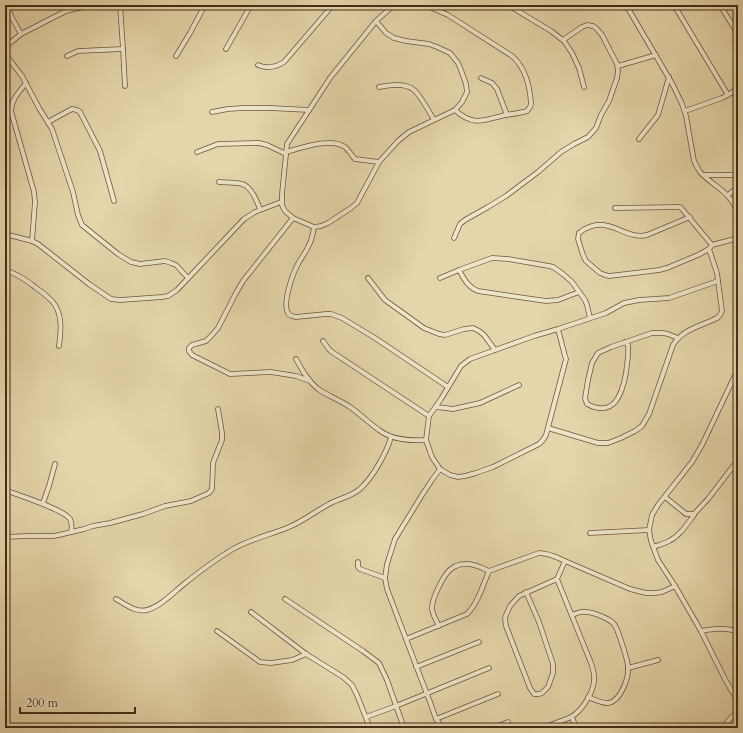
<svg xmlns="http://www.w3.org/2000/svg" width="743" height="733" font-family="Cardo,serif">
<style>
.lines{fill:none;stroke-linecap:round;stroke-linejoin:round}
.street-casing{stroke:#6b563d;stroke-width:5.5}
.street{stroke:#eee4c8;stroke-width:4}
</style>
<rect width="100%" height="100%" fill="#e5d5aa"/>
<filter id="stains"><feTurbulence type="fractalNoise" baseFrequency=".005" numOctaves="4"/><feColorMatrix values="0 0 0 0 .2 0 0 0 0 .09 0 0 0 0 .02 0 0 0 .5 -.17"/></filter>
<radialGradient id="worn" r=".72"><stop offset=".6" stop-color="#630" stop-opacity="0"/><stop offset="1" stop-color="#630" stop-opacity=".3"/></radialGradient>
<g class="lines">
<!-- street casing -->
<g class="street-casing">
<g id="street">
<path d="M7,5L11,16L21,34"/>
<path d="M120,5L123,49L125,86"/>
<path d="M382,5L388,10"/>
<path d="M425,5L448,15L512,56C526,68 530,86 531,104L530,107L527,111C520,113 513,114 505,115C485,120 473,127 455,110"/>
<path d="M508,5L551,31L564,41L572,53L579,68L584,87"/>
<path d="M626,5L673,85L682,104L686,116L694,161C696,165 698,169 700,172C714,187 730,191 738,213"/>
<path d="M674,5L728,95"/>
<path d="M720,5L738,34"/>
<path d="M376,21L386,33L394,38L406,41L429,44L437,47L450,53L458,63L461,70L466,84L467,92L462,102L455,110L409,132L398,141L379,162L357,203L351,208L328,223L321,226L314,227L293,218L285,211L282,205V194L287,144L330,78L376,21L394,5"/>
<path d="M5,48L10,43L21,34L66,11L83,7L115,5"/>
<path d="M226,49L251,5"/>
<path d="M5,54L22,76L39,108L52,129L73,192L78,215L82,225L118,254L131,262L140,264L165,261L171,263L176,265L188,278"/>
<path d="M67,56L78,51L123,49"/>
<path d="M176,56L190,33L205,5"/>
<path d="M258,65C267,69 276,67 284,62L333,5"/>
<path d="M618,66L656,55"/>
<path d="M481,78L492,83L497,89L507,115"/>
<path d="M26,83C19,92 11,100 11,111L34,192L35,202L32,241"/>
<path d="M379,87C389,85 406,83 414,90C420,95 430,113 434,120"/>
<path d="M685,111L722,98L738,89"/>
<path d="M212,112L228,109L243,108H270L309,110"/>
<path d="M48,122L72,109L77,110L80,112L100,151L114,201"/>
<path d="M639,139L658,115L669,77"/>
<path d="M197,152L218,144L259,143L267,145L286,154"/>
<path d="M286,152C301,148 331,137 345,147C349,150 351,155 355,159L379,162"/>
<path d="M704,175H738"/>
<path d="M219,182C226,183 235,182 242,184C251,186 257,201 260,209"/>
<path d="M728,195L738,187"/>
<path d="M615,208L680,207L682,209L712,245"/>
<path d="M690,217L647,235C623,241 607,211 579,233L578,239L583,255L586,261L600,273L605,275L609,276L635,273L659,270L667,268L698,255L709,249"/>
<path d="M293,218L243,281L236,293L218,328L212,335L206,341L192,345L189,348V351L192,355L230,374L271,372L296,376L310,381"/>
<path d="M314,227C313,233 312,240 309,245C306,252 301,258 298,264C293,273 282,303 288,313C289,316 292,316 296,317L326,314H331L342,318L375,338L448,387"/>
<path d="M5,234L32,241L38,244L89,284L111,299L120,300L162,297L168,296L177,290L244,219L255,212L281,202"/>
<path d="M454,238L460,224L465,220L488,207L506,196L538,172L561,152L574,144L588,137L596,128L601,115L609,101L617,78L618,71L617,64L602,35L596,28L593,26L587,25L582,27L563,40"/>
<path d="M5,270C17,274 25,279 35,287C41,291 47,296 52,301C63,313 61,331 59,346"/>
<path d="M459,270C464,279 468,287 478,291L546,301L558,300L579,292"/>
<path d="M368,278L385,300L424,328L439,334L445,335L464,329L473,328L479,331L484,335L495,350"/>
<path d="M440,278L459,270L492,258L508,259L549,266L553,267L563,274L572,282L585,300L587,305L590,318"/>
<path d="M558,329L565,356L566,359L546,435L543,440L539,444L493,467L476,473L465,476L458,477L450,475L440,469L432,457L426,440L429,416L441,399L461,366L470,359L534,336L558,329L606,313L624,303L639,300L669,298L718,281"/>
<path d="M323,341L328,348L332,352L429,416"/>
<path d="M625,342L628,345C629,355 627,363 626,373C622,395 614,418 587,404L585,398L588,380L592,363L598,353L611,347L652,333H663L668,334L678,338"/>
<path d="M296,359C302,370 308,381 318,389C328,396 340,400 350,407C360,414 369,423 379,430C392,440 410,441 426,440"/>
<path d="M738,369L702,445L692,462L658,505L652,515L649,530L651,541L658,560L675,586L701,631L725,679L738,702"/>
<path d="M436,407L445,408L453,409L480,403L519,385"/>
<path d="M548,428L598,443H608L621,438L635,431L642,426L649,414L673,345C683,329 701,326 717,318L720,315L722,311L717,273L709,249L712,245L738,238"/>
<path d="M440,469L432,480L422,495L395,539L387,564L385,578L387,589L406,639L430,702L436,719L443,728"/>
<path d="M5,490C18,495 63,509 70,519C72,523 72,527 71,532"/>
<path d="M665,497L686,514H694L708,499L738,460"/>
<path d="M43,503L49,486L55,464"/>
<path d="M590,533L649,530"/>
<path d="M5,537L28,536H53L59,535L84,529L93,526L110,523L143,514L165,506L191,501L209,493L212,489L213,463L222,440V433L218,409"/>
<path d="M653,547C658,545 664,544 669,541C680,536 687,524 694,515"/>
<path d="M358,562V567L360,569L385,578"/>
<path d="M526,592L539,622L553,664V673L548,687L542,693L539,694H534L530,688L506,626L505,618L506,615L510,606L519,596L557,579"/>
<path d="M116,599C125,604 136,613 147,610C161,606 173,593 184,584C199,572 216,559 233,549C250,539 270,535 289,527C304,521 317,510 331,503C341,498 353,496 361,488C373,477 387,452 391,437"/>
<path d="M285,599L363,651L379,663L387,680L404,728"/>
<path d="M251,612L306,654L343,677L352,685L357,695L370,728"/>
<path d="M572,615C577,613 581,611 586,612C593,612 610,619 614,624C618,629 628,661 628,667C629,678 621,700 609,703C602,704 594,699 588,697"/>
<path d="M439,626C436,620 432,614 432,608C432,599 443,575 451,569C455,566 460,564 465,564C474,563 482,568 489,571"/>
<path d="M217,631L260,662L271,663L292,660L306,654"/>
<path d="M701,631C714,629 725,627 738,632"/>
<path d="M406,639L467,614C478,603 483,585 489,571L539,553C549,553 556,557 565,561L630,589L646,593H655L662,592L675,586"/>
<path d="M416,667L479,642"/>
<path d="M628,668L658,660"/>
<path d="M366,717L396,706L489,668"/>
<path d="M572,717L576,728"/>
<path d="M436,719L498,694"/>
<path d="M5,722L11,728"/>
<path d="M493,728L508,722"/>
<path d="M542,728C552,724 562,721 571,717C582,711 593,693 594,681C595,675 593,669 591,663L557,579L565,561"/>
<path d="M724,728C727,721 732,716 738,712"/>
</g>
</g>
<!-- street -->
<use href="#street" class="street"/>
</g>
<!-- margin -->
<rect width="743" height="733" fill="none" stroke="#e5d5aa" stroke-width="20"/>
<rect x="6" y="6" width="731" height="721" fill="none" stroke="#422c19" stroke-width="2"/>
<rect x="10" y="10" width="723" height="713" fill="none" stroke="#422c19"/>
<!-- scale -->
<path d="M20 707v6h115v-6" fill="none" stroke="#422c19" stroke-width="2"/>
<text x="26" y="707" font-size="12" fill="#422c19" stroke="#eee4c8" stroke-width="3" paint-order="stroke">200 m</text>
<rect width="100%" height="100%" filter="url(#stains)"/>
<rect width="100%" height="100%" fill="url(#worn)"/>
</svg>
